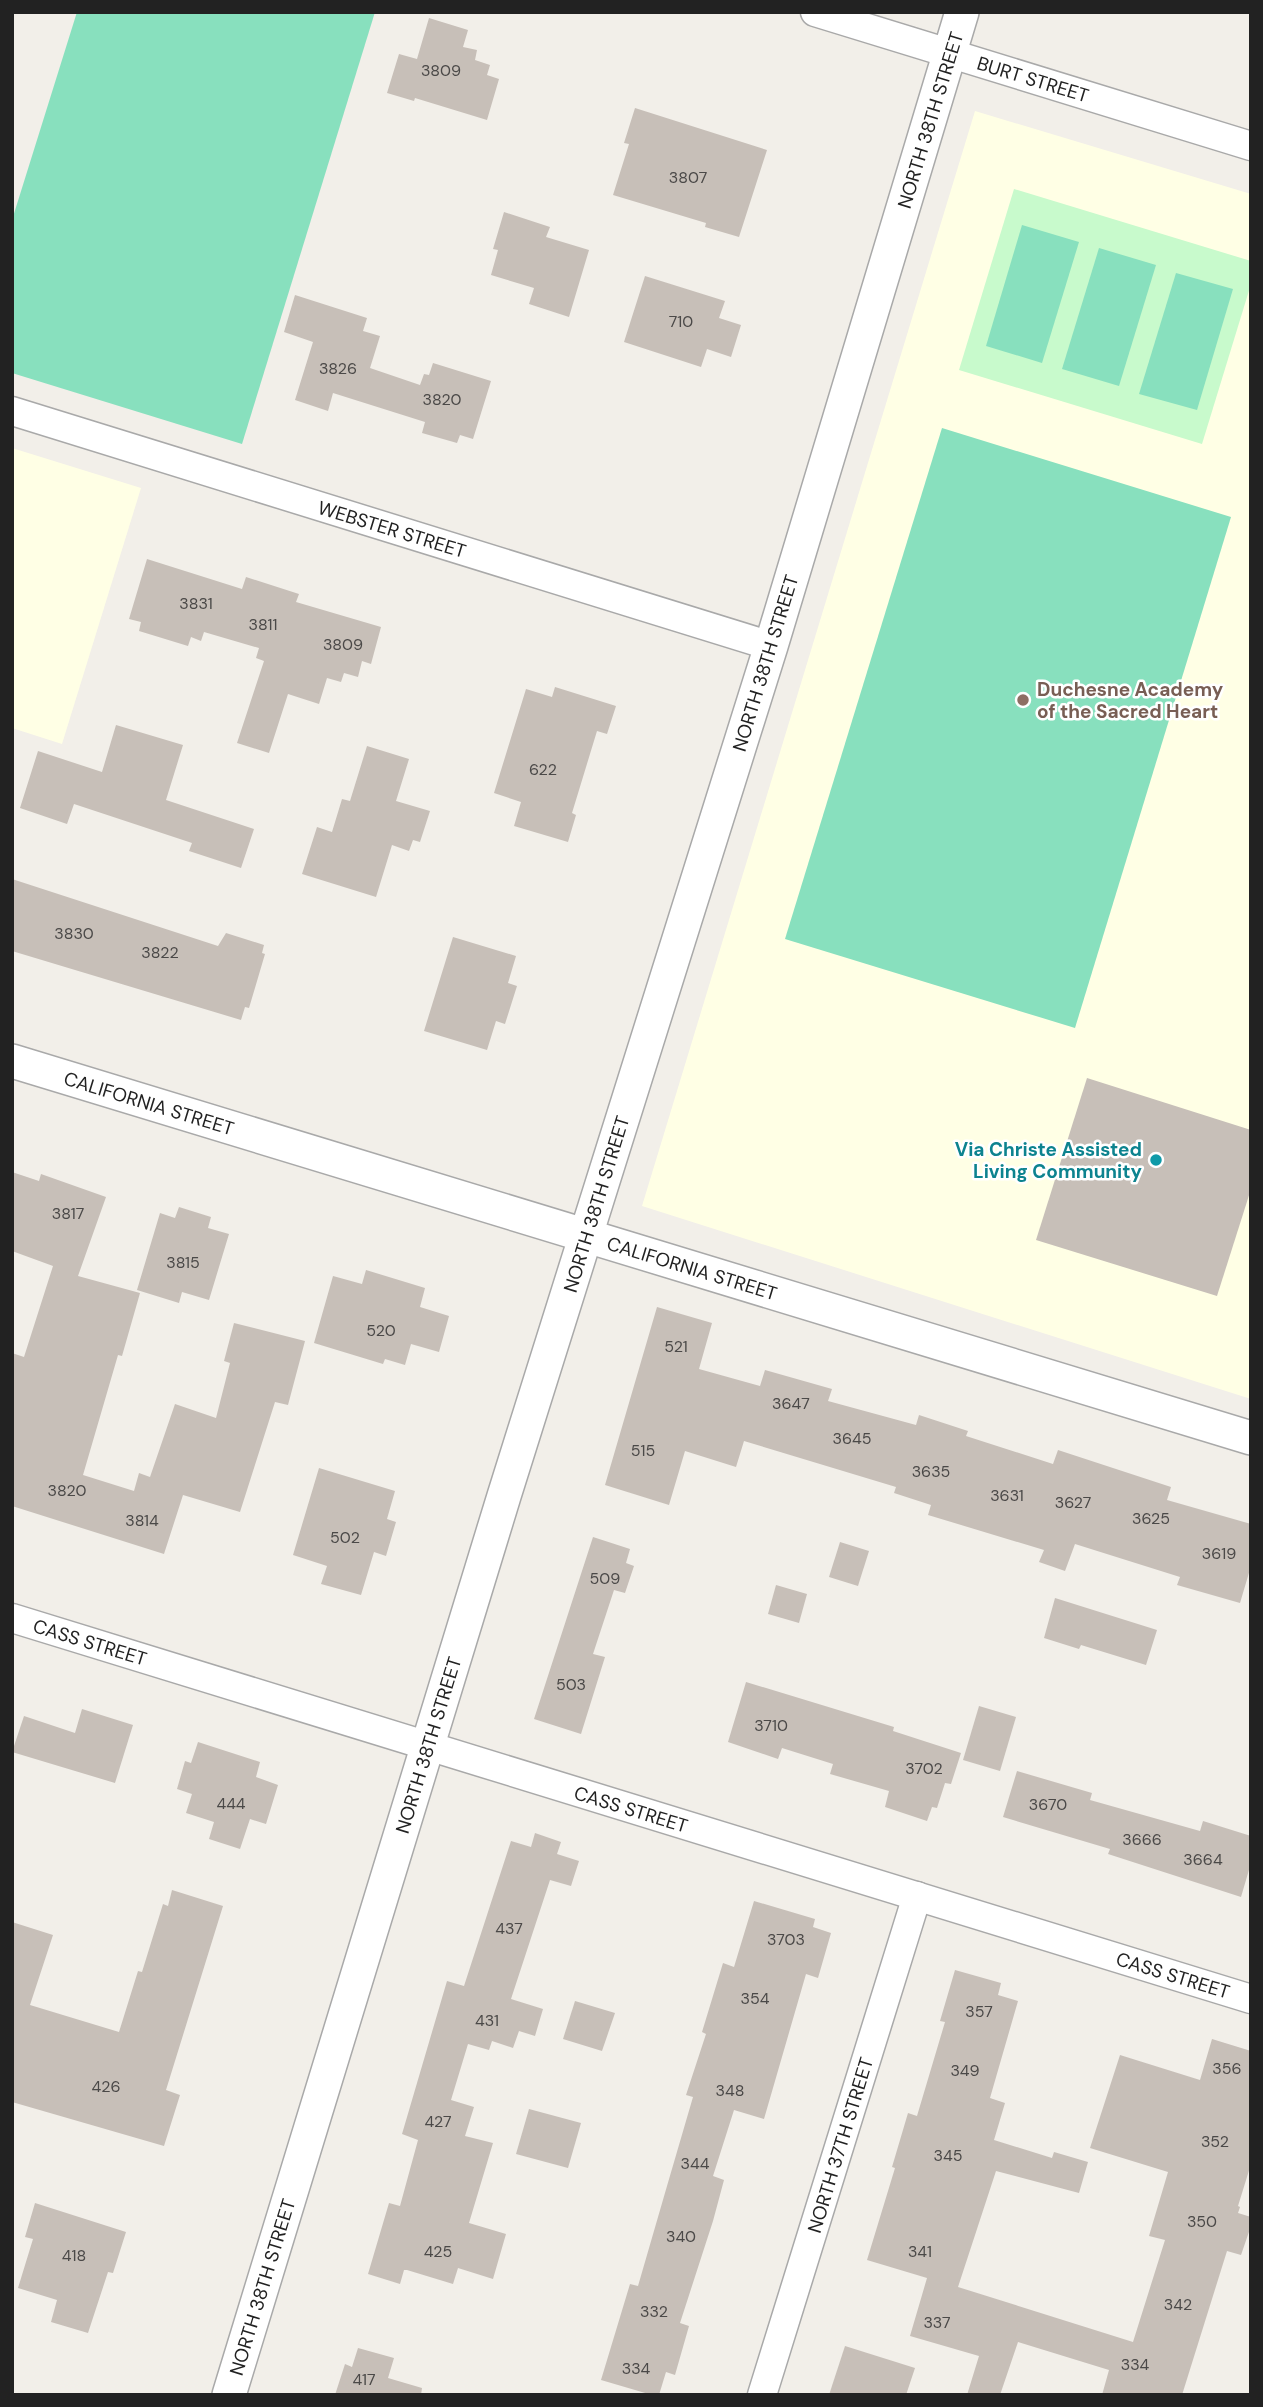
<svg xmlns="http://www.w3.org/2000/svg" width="1263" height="2407" font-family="'DM Sans',sans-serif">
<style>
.education{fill:#ffffe5}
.park{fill:#c8facc}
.pitch{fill:#88e0be}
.building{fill:#c7bfb8}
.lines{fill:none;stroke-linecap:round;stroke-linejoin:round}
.minor-casing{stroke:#a9a9a9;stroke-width:31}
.tertiary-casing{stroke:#a9a9a9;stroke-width:36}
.minor{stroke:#fff;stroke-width:28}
.tertiary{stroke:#fff;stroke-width:33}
.education-dot{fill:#8d6e63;stroke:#fff;stroke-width:2.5}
.culture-dot{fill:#0f9aa8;stroke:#fff;stroke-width:2.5}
.labels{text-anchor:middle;stroke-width:5;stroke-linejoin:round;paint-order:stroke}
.number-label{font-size:16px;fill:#4b4948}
.street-label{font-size:19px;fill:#222;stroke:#fff}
.education-label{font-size:19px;font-weight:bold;fill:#785e54;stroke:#fff;text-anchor:start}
.culture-label{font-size:19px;font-weight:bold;fill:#0d838f;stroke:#fff;text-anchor:end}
</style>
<rect width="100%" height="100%" fill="#f2efe9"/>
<!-- education -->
<g class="education">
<path d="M975,111L1251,194V1399L642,1206Z"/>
<path d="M12,448L141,488L62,744L12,728Z"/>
</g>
<!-- park -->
<path class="park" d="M1014,189L1251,261V284L1202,444L959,370Z"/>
<!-- pitch -->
<g class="pitch">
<path d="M77,12H375L242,444L12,373V220Z"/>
<path d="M1022,225L1079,242L1042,363L986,346Z"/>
<path d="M1099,248L1156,265L1119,386L1062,369Z"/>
<path d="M1176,273L1233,289L1197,410L1139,394Z"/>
<path d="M942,428L1231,517L1075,1028L785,939Z"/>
</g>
<!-- building -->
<g class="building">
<path d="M429,18L468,30L463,47L477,50L475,60L490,65L487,75L499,79L487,120L415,98L414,101L387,93L399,54L417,59Z"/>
<path d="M635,108L767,150L739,237L705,227L706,223L613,195L629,144L624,143Z"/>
<path d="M504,212L550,227L546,237L589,250L569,317L529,304L534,288L491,275L498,250L493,249Z"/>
<path d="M645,276L725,301L719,318L741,325L731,357L707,349L701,367L624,342Z"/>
<path d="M295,295L367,318L363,331L380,336L370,368L420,385L424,374L429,375L433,363L491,381L473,439L460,435L457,443L422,433L425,422L333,393L328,411L295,400L313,342L284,332Z"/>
<path d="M147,559L242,589L246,577L299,594L296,602L381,627L371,664L362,661L358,677L344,673L341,682L327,678L319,704L288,694L269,753L237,743L264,661L256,658L259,648L204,632L201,641L191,637L188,646L139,631L141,622L129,619Z"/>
<path d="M555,687L616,706L607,734L597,731L572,813L576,815L568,842L514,826L521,802L494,793L526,689L552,697Z"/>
<path d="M116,725L183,745L166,800L254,829L241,868L189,851L192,843L74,804L67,824L20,808L38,751L102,772Z"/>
<path d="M367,746L409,759L396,801L430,811L420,842L413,840L409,851L392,845L376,897L302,874L317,827L332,832L342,799L350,801Z"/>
<path d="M12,879L218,946L226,933L264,945L262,953L265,954L249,1008L245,1007L241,1020L12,951Z"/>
<path d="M453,937L516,956L508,983L517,986L505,1024L496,1021L487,1050L424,1031Z"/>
<path d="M1087,1078L1251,1130V1189L1217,1296L1036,1240Z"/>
<path d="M12,1172L39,1181L41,1174L106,1197L78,1276L140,1293L122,1356L118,1355L83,1475L134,1491L139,1473L150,1477L175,1404L216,1418L230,1363L224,1361L234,1323L305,1341L288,1405L275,1402L240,1512L183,1495L164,1554L12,1506V1353L24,1357L53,1266L12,1251Z"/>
<path d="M179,1207L211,1217L208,1228L229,1234L209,1300L182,1292L179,1303L137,1290L160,1213L175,1218Z"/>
<path d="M366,1270L425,1288L420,1307L449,1316L439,1352L411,1344L405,1365L385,1359L383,1364L314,1343L333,1276L362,1284Z"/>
<path d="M657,1307L712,1323L699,1369L760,1386L765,1370L832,1389L828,1401L916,1425L919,1415L968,1431L966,1436L1053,1464L1058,1450L1171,1487L1167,1500L1251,1524V1566L1240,1603L1177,1585L1180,1577L1075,1544L1065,1571L1039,1562L1044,1550L928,1515L931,1505L894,1493L896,1487L744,1441L736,1467L685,1451L669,1505L605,1485Z"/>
<path d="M319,1468L395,1491L387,1519L396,1522L386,1556L374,1552L361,1595L321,1584L327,1566L293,1555Z"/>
<path d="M593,1537L630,1549L626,1563L634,1566L625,1593L614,1590L593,1654L605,1657L581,1734L534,1719Z"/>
<path d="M840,1542L869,1551L858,1586L829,1577Z"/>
<path d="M776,1585L807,1594L799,1623L768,1614Z"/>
<path d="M1055,1598L1157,1630L1146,1665L1081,1645L1079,1649L1044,1638Z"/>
<path d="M746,1682L894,1727L893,1731L961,1753L951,1784L945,1783L937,1808L932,1807L927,1821L885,1807L889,1791L830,1774L833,1764L782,1748L778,1759L728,1742Z"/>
<path d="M979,1706L1016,1717L1000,1771L963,1760Z"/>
<path d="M82,1709L133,1725L115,1783L12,1752L24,1716L75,1733Z"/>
<path d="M198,1742L260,1762L256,1777L278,1785L266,1824L250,1819L240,1849L209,1839L214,1822L186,1813L192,1794L177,1789L185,1761L191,1763Z"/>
<path d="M1017,1771L1092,1793L1090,1800L1200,1831L1203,1821L1251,1836V1863L1241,1897L1108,1854L1110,1849L1003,1817Z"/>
<path d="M535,1833L561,1842L557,1854L579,1861L571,1886L550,1880L511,1999L543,2009L535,2036L519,2031L513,2048L492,2041L489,2050L468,2044L451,2100L474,2107L465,2136L493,2143L469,2223L506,2234L493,2279L458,2268L453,2284L407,2270H404L400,2284L368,2274L389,2203L400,2206L418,2140L402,2134L447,1981L464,1986L511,1841L531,1847Z"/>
<path d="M172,1890L223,1906L166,2090L180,2095L164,2146L12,2102V1922L53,1935L30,2005L119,2032L138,1971L142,1972L163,1904L168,1906Z"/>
<path d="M754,1901L815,1919L813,1927L831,1933L818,1978L806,1974L764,2119L734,2110L713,2176L724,2180L713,2221L680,2323L689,2326L675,2375L666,2372L659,2395H652L601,2380L630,2284L638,2286L667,2186L693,2097L686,2095L706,2034L702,2032L723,1963L734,1967Z"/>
<path d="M955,1970L1001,1983L998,1995L1018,2001L990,2098L1005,2103L994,2140L1052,2158L1054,2152L1088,2162L1079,2193L996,2171L958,2287L1133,2342L1165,2240L1149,2236L1168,2172L1090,2148L1120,2055L1200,2080L1212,2039L1251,2051V2164L1238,2206L1240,2207L1238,2213L1251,2217V2226L1241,2255L1227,2251L1182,2395H1102L1109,2370L1018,2342L1000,2395H967L979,2356L910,2336L927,2278L867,2260L895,2168L892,2167L908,2113L917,2116L945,2022L940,2021Z"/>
<path d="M575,2001L615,2013L602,2051L563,2039Z"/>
<path d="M529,2109L581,2123L568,2168L516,2154Z"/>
<path d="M35,2203L126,2232L113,2273L108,2272L88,2333L51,2322L57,2300L18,2288L33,2239L25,2237Z"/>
<path d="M845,2346L915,2368L906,2395H829Z"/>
<path d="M358,2348L394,2358L388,2378L422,2388L421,2395H335L345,2364L352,2367Z"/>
</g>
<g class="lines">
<!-- minor casing -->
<g class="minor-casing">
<g id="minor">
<path d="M815,12L1251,146"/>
<path d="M12,411L771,646"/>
<path d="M12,1618L1251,1999"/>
<path d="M762,2395L917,1896"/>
</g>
</g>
<!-- tertiary casing -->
<g class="tertiary-casing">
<g id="tertiary">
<path d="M12,1061L1251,1438"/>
<path d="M229,2395L504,1496L771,646L962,12"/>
</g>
</g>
<!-- minor -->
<use href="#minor" class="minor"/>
<!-- tertiary -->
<use href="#tertiary" class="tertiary"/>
</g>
<!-- markers -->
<circle class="education-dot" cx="1023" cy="700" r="7"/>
<circle class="culture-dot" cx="1156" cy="1160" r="7"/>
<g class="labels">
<!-- number labels -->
<g class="number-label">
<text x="441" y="76">3809</text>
<text x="688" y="183">3807</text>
<text x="681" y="327">710</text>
<text x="338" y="374">3826</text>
<text x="442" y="405">3820</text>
<text x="196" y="609">3831</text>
<text x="263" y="630">3811</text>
<text x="343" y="650">3809</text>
<text x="543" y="775">622</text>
<text x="74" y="939">3830</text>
<text x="160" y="958">3822</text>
<text x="68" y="1219">3817</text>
<text x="183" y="1268">3815</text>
<text x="381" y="1336">520</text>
<text x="676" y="1352">521</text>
<text x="791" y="1409">3647</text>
<text x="852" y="1444">3645</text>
<text x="643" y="1456">515</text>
<text x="931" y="1477">3635</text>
<text x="67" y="1496">3820</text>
<text x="1007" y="1501">3631</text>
<text x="1073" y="1508">3627</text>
<text x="1151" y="1524">3625</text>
<text x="142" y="1526">3814</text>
<text x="345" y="1543">502</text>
<text x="1219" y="1559">3619</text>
<text x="605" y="1584">509</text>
<text x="571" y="1690">503</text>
<text x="771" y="1731">3710</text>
<text x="924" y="1774">3702</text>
<text x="231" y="1809">444</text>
<text x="1048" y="1810">3670</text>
<text x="1142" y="1845">3666</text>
<text x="1203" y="1865">3664</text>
<text x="509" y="1934">437</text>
<text x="786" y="1945">3703</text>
<text x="755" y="2004">354</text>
<text x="979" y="2017">357</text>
<text x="487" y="2026">431</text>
<text x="1227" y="2074">356</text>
<text x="965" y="2076">349</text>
<text x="106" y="2092">426</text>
<text x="730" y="2096">348</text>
<text x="438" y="2127">427</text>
<text x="1215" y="2147">352</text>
<text x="948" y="2161">345</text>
<text x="695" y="2169">344</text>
<text x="1202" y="2227">350</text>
<text x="681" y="2242">340</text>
<text x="438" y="2257">425</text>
<text x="920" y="2257">341</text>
<text x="74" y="2261">418</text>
<text x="1178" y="2310">342</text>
<text x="654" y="2317">332</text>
<text x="937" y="2328">337</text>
<text x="1135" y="2370">334</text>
<text x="636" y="2374">334</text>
<text x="364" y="2385">417</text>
</g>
<!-- street labels -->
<g class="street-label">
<text transform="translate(1033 79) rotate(17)" y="7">BURT STREET</text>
<text transform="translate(930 120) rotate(-73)" y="7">NORTH 38TH STREET</text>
<text transform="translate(392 529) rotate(17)" y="7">WEBSTER STREET</text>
<text transform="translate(765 663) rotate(-73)" y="7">NORTH 38TH STREET</text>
<text transform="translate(149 1103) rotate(17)" y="7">CALIFORNIA STREET</text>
<text transform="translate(596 1204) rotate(-73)" y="7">NORTH 38TH STREET</text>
<text transform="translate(692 1268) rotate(17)" y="7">CALIFORNIA STREET</text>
<text transform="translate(90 1642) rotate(17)" y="7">CASS STREET</text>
<text transform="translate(428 1745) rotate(-73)" y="7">NORTH 38TH STREET</text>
<text transform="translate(631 1809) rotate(17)" y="7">CASS STREET</text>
<text transform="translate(1173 1975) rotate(17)" y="7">CASS STREET</text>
<text transform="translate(840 2145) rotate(-73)" y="7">NORTH 37TH STREET</text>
<text transform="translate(262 2287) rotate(-73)" y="7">NORTH 38TH STREET</text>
</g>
<!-- education labels -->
<g class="education-label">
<text x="1037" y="696">Duchesne Academy<tspan x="1037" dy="22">of the Sacred Heart</tspan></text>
</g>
<!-- culture labels -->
<g class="culture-label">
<text x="1142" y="1156">Via Christe Assisted<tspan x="1142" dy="22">Living Community</tspan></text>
</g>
</g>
<!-- border -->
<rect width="1263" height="2407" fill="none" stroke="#222222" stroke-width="28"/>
</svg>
